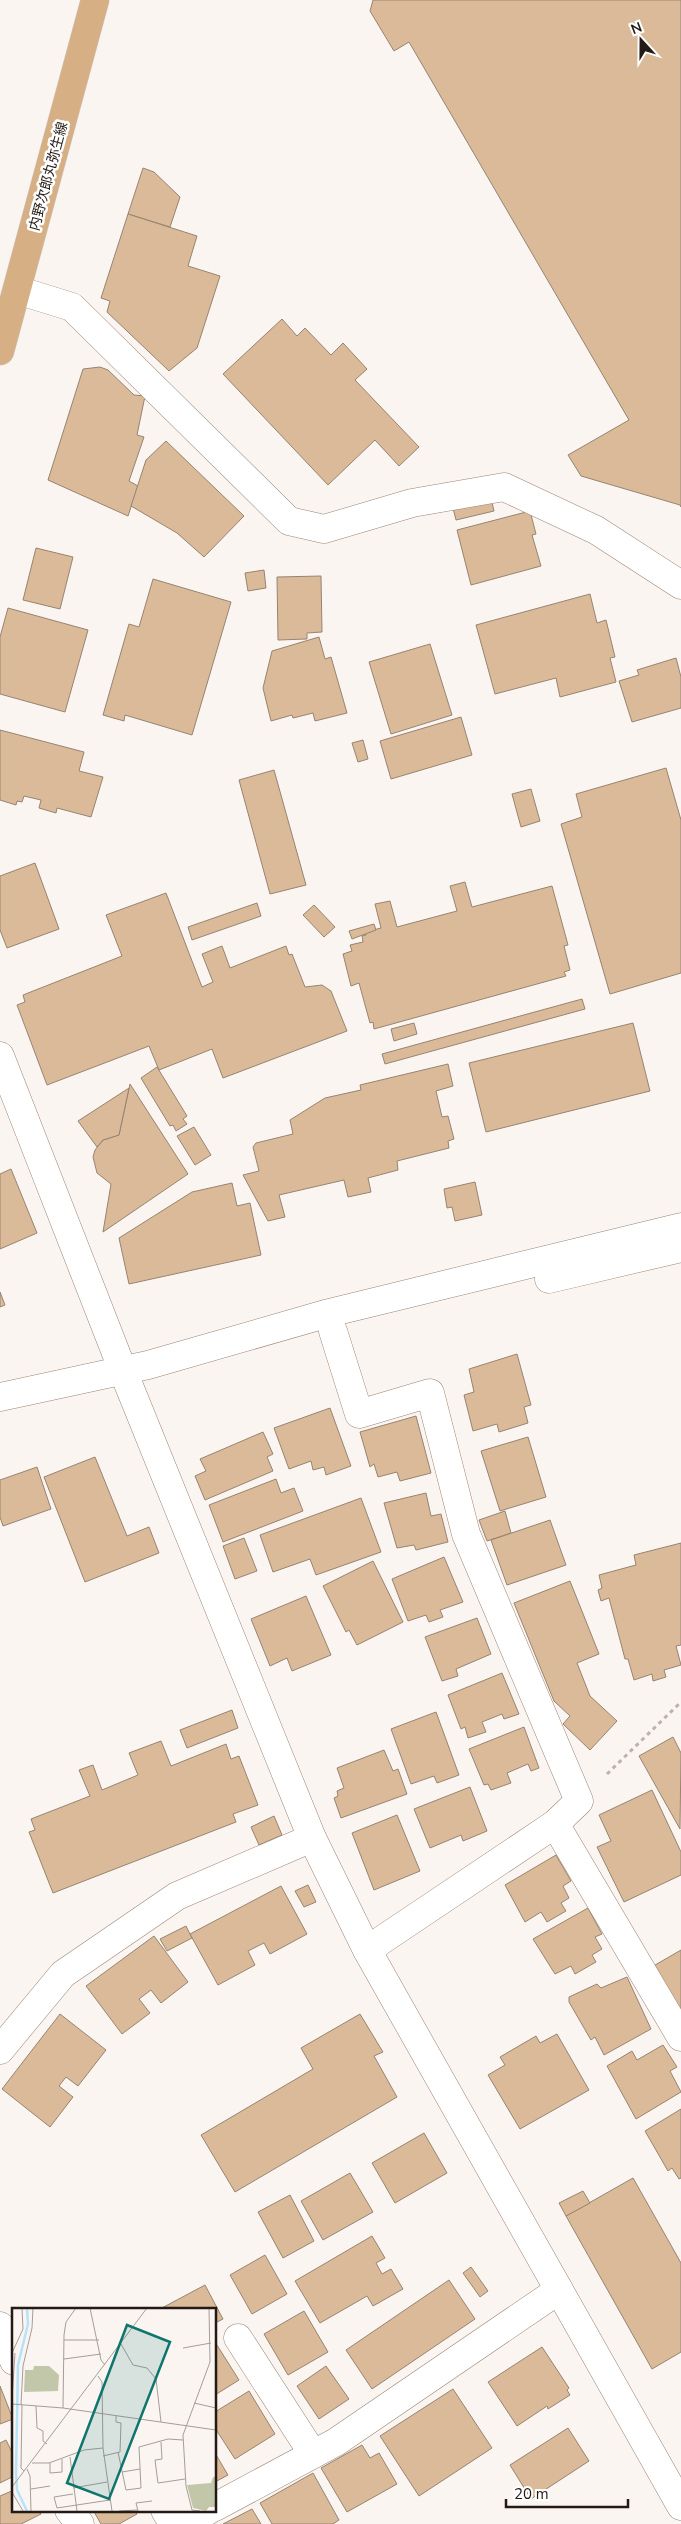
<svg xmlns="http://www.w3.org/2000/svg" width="681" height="2524" font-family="'Nunito Sans','Noto Sans JP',sans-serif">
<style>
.building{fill:#daba99;stroke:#978470}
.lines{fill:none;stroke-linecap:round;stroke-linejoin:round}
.minor-casing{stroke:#9c8475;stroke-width:29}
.major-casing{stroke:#d3d1d0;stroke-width:29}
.path{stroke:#bab3af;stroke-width:3;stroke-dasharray:4 4;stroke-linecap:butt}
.minor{stroke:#fff;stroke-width:28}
.major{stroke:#d7af85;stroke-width:28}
.labels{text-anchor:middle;stroke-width:5;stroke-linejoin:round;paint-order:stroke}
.street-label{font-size:14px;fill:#241a15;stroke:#fff}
.inset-river{fill:none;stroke:#b5e3fa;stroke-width:2.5}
.inset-road{fill:none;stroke:#a59d9a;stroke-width:1}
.view{fill:#0f766e;fill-opacity:0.15;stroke:#0f766e;stroke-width:2.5}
.inset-edge{fill:none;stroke:#241a15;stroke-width:2.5}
</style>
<rect width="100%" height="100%" fill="#fbf5f2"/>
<!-- building -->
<g class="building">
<path d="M373,0H681V507L680,505L581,476L568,455L629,420L409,42L394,51L370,11Z"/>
<path d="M143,168L154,172L180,197L170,227L128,214Z"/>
<path d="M128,214L197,236L188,266L220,276L197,348L169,371L107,312L110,301L101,298Z"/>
<path d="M282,319L297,336L305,328L331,355L343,343L367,369L355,380L419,447L399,466L375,440L328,485L223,374Z"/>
<path d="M100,367L108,370L134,395L145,396L137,435L144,437L129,481L138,486L128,516L48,480L83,369Z"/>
<path d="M166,441L244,516L204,557L177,533L131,506L146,460Z"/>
<path d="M490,494L494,511L456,520L452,504Z"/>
<path d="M530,511L536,534L532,535L541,566L471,585L457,530Z"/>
<path d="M36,548L73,557L60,609L23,600Z"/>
<path d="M264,570L266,588L248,591L245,573Z"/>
<path d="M321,576L322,632L307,633V639L278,640L277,577Z"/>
<path d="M153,579L231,602L192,735L125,715L124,721L103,715L129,624L139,627Z"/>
<path d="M590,594L597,623L606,620L615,657L610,658L616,682L560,697L556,678L495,694L476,625Z"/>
<path d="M8,608L88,630L65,712L0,694V637Z"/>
<path d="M319,637L325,659L331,657L347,713L315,721L313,713L293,718L292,715L271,721L263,688L272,651Z"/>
<path d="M430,644L452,715L391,734L369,662Z"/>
<path d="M676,658L681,677V708L632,722L619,681L639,675L637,670Z"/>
<path d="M461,717L472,755L391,779L380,741Z"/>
<path d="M0,730L84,752L79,771L103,777L91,817L57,808L56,813L39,808L41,800L24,796L22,802L17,801L16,805L0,800Z"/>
<path d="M363,740L368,759L358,762L352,743Z"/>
<path d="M666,768L681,820V973L610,994L561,824L582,817L576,794Z"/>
<path d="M274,770L306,885L270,894L239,780Z"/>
<path d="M531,789L540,821L521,827L512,794Z"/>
<path d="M35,863L59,929L7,948L0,930V876Z"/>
<path d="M465,882L472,907L552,886L568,945L564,946L570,970L564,972L566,976L374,1029L373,1022L370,1023L359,983L351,986L343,954L352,951L350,945L363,942L362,936L366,935L365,932L381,928L375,904L390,901L397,927L457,911L450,886Z"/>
<path d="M166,893L202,987L213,982L202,954L222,946L230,968L286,946L289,955L292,954L305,987L322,985L331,991L347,1031L223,1078L212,1049L159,1070L149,1046L47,1085L17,1005L25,1002L23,995L122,956L106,915Z"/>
<path d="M257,903L261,916L192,940L188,927Z"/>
<path d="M314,905L335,927L324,937L303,915Z"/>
<path d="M374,924L376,930L352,939L349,931Z"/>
<path d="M582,999L585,1009L385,1064L382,1054Z"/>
<path d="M414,1023L417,1034L394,1041L391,1029Z"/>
<path d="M633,1023L650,1091L486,1132L469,1063Z"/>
<path d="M448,1064L453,1086L436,1091L442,1117L448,1116L454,1139L448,1141L449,1148L397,1161L398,1170L368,1178L371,1192L348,1197L344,1180L279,1195L285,1217L268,1221L243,1175L259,1171L253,1147L256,1143L293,1134L290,1120L325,1098L361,1090L360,1085Z"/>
<path d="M157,1067L187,1116L183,1119L187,1124L176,1131L173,1125L170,1126L141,1078Z"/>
<path d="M130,1084L188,1174L103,1232L111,1184L97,1173L93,1157L95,1150L103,1140L119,1135Z"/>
<path d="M129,1088L119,1135L103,1140L97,1147L78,1121Z"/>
<path d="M194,1127L211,1155L195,1165L177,1136Z"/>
<path d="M11,1169L37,1233L0,1249V1174Z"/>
<path d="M475,1182L482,1215L455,1221L452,1207L447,1208L444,1189Z"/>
<path d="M232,1183L237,1206L250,1203L261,1255L129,1284L119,1238L192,1192Z"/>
<path d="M0,1292L5,1305L0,1307Z"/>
<path d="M517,1354L531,1405L524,1407L528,1423L499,1432L497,1424L473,1431L464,1395L474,1392L469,1369Z"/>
<path d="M330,1408L351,1466L326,1475L324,1467L313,1470L311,1461L289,1469L274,1428Z"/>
<path d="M416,1416L431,1473L400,1481L397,1472L378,1477L374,1464L370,1467L360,1432Z"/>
<path d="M263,1432L273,1454L267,1457L273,1471L205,1500L195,1476L206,1471L200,1459Z"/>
<path d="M528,1437L546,1497L500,1511L481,1451Z"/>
<path d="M95,1457L127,1536L149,1527L159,1553L85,1582L44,1477Z"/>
<path d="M37,1467L51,1509L3,1526L0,1517V1480Z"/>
<path d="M276,1479L281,1493L294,1488L303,1511L223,1542L209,1505Z"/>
<path d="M426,1493L431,1516L441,1514L448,1542L416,1550L414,1545L397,1548L384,1503Z"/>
<path d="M361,1498L381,1552L316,1575L310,1559L273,1572L260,1535Z"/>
<path d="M505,1511L511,1533L487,1541L479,1520Z"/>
<path d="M550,1520L566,1565L507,1585L491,1540Z"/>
<path d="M244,1538L257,1571L235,1579L223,1546Z"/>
<path d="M681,1543V1645L676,1646L681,1665L664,1670L666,1677L653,1681L652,1674L634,1680L628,1659H625L609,1598L601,1601L598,1590L602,1588L599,1575L636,1565L634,1555Z"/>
<path d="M444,1557L463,1602L440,1610L443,1617L429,1622L426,1615L408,1621L392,1579Z"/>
<path d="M373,1561L403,1622L357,1645L349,1630L346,1632L323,1586Z"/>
<path d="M570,1581L599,1654L577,1663L590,1696L617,1721L590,1750L563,1724L570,1716L554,1701L514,1603Z"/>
<path d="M306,1596L331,1655L292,1671L287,1658L270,1666L251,1619Z"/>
<path d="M477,1618L491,1654L456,1669L458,1676L442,1681L425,1637Z"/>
<path d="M502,1673L519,1714L504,1719L502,1714L482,1722L486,1732L468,1738L465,1727L461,1729L448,1695Z"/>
<path d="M232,1710L238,1728L187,1748L180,1730Z"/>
<path d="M436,1712L459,1775L437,1783L434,1776L411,1784L391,1729Z"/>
<path d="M524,1727L539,1768L531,1771L528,1764L507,1773L511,1783L491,1790L488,1784L484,1785L469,1749Z"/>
<path d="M673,1737L681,1753L680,1829L639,1756Z"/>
<path d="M161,1741L171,1766L226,1744L231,1759L239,1756L258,1805L233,1814L236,1822L53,1893L29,1832L35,1830L31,1819L90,1796L79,1770L93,1765L102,1790L138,1775L129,1753Z"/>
<path d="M384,1750L393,1771L398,1769L407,1794L341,1818L334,1798L338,1796L337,1791L344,1788L337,1768Z"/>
<path d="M470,1787L487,1831L463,1841L461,1835L430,1848L414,1809Z"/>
<path d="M652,1790L681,1852V1875L624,1902L597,1847L611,1841L599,1815Z"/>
<path d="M397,1815L420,1871L374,1890L352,1833Z"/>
<path d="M274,1816L282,1835L259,1845L251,1827Z"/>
<path d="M556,1855L571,1881L563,1886L569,1898L561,1903L566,1911L547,1922L541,1912L525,1922L505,1885Z"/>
<path d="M308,1885L316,1902L304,1907L295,1891Z"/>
<path d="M281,1886L307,1934L270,1954L264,1943L248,1951L255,1965L218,1985L190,1934Z"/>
<path d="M588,1908L602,1934L595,1937L602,1949L592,1955L596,1962L575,1974L571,1966L555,1974L533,1939Z"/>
<path d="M186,1926L192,1938L167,1951L160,1939Z"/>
<path d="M154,1936L188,1982L161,2003L151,1990L139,1999L150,2013L122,2034L86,1986Z"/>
<path d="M681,1950V2019L650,1968Z"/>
<path d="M627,1977L651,2029L604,2055L595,2037L591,2040L569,2002V1997L597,1984L601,1988Z"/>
<path d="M60,2014L106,2050L78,2086L66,2077L59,2086L73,2097L50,2127L2,2089Z"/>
<path d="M360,2014L383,2052L374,2056L397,2097L235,2192L201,2135L313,2069L301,2048Z"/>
<path d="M557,2034L589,2090L520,2129L488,2075L505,2065L500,2057L536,2036L540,2043Z"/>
<path d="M663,2045L677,2067L670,2071L681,2092L636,2119L607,2066L632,2051L637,2060Z"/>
<path d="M681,2109V2178L679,2179L672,2168L668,2171L645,2131Z"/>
<path d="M424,2133L447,2173L395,2203L372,2163Z"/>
<path d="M350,2173L373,2212L323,2240L301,2201Z"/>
<path d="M633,2178L681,2263V2352L652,2369L566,2216Z"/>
<path d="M583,2191L590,2203L566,2216L559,2203Z"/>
<path d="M290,2195L314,2241L283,2258L258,2212Z"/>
<path d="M372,2236L385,2258L376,2263L382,2274L391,2269L403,2289L373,2306L367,2296L320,2323L295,2281Z"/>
<path d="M265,2255L287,2294L252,2314L230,2275Z"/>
<path d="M471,2267L488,2291L480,2297L463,2273Z"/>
<path d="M449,2280L475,2319L372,2389L346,2350Z"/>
<path d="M205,2285L223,2319L215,2323V2309H160Z"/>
<path d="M304,2311L328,2352L288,2375L264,2334Z"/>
<path d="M215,2342L239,2380L215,2395Z"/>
<path d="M542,2347L569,2388L567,2390L570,2395L548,2409L547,2406L517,2426L488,2382Z"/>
<path d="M326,2366L349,2399L319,2419L297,2386Z"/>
<path d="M0,2386L13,2419L0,2424Z"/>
<path d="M453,2389L492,2448L419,2496L380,2436Z"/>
<path d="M249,2391L275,2434L235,2459L215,2428V2412Z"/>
<path d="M568,2428L589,2461L531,2499L510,2465Z"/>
<path d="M6,2440L14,2456V2476L0,2483V2443Z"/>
<path d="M362,2445L370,2458L379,2453L397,2484L347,2512L321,2468Z"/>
<path d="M215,2453L228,2475L215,2482Z"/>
<path d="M313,2473L339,2520L333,2524H272L260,2503Z"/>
<path d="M14,2490V2510H39L41,2514L21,2524H0V2496Z"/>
<path d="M252,2509L261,2524H223Z"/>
<path d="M93,2510H135L137,2514L119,2524H101Z"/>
</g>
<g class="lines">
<!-- minor casing -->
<g class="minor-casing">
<g id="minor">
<path d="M17,290L72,307L289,521L324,529L412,503L504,487L596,530L681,585"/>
<path d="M0,1056L123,1371L312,1838L367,1950L681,2506"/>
<path d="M549,1279L681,1248"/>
<path d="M333,1331L359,1414L430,1393L466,1534L579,1801L555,1824L367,1950"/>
<path d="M0,1397L148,1365L329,1313L681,1227"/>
<path d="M555,1824L681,2037"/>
<path d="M0,2050L63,1974L177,1896L312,1838"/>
<path d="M0,2326L14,2361"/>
<path d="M238,2338L313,2454"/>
<path d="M215,2507L336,2442L559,2290"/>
<path d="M69,2510L80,2524"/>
<path d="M165,2510L173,2524"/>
<path d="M184,2524L209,2510"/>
</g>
</g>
<!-- major casing -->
<g class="major-casing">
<path id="major" d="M0,351L95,0"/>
</g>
<!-- path -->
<path class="path" d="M607,1774L681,1702"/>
<!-- minor -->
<use href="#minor" class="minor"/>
<!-- major -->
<use href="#major" class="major"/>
</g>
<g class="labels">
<!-- street labels -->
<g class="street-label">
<text transform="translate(48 176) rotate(-75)" y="5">内野次郎丸弥生線</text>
</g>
</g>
<!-- overview -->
<g transform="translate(12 2308)">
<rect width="204" height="204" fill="#fbf5f2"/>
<path d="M201,169H204V199H197L194,203L181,200L175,177L199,175Z" fill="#c2c7a9"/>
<path d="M22,58H37L47,67L46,83L12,84L13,62H21Z" fill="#c2c7a9"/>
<path class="inset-river" d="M15,203L5,182L4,166L6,57L16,16L15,0"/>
<path class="inset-road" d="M78,0L89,52L93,57M52,32H87M109,36L121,57L135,60L144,71L149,114M171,40L199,35M0,45L11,21L10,0M52,51L89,46M86,68L90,74L91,140L100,203M0,90L3,45M182,95L204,100M0,96L51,100L204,122M9,97L11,58L20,20L21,0M10,97L9,160L12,163M24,98L25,120L31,123V133L35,136M51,100L52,27L54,14L64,0M0,111V153M149,134L150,151L143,152L146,175L173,171M106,144L114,182L129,180L127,139L156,131L171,132M91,148L108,144L109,115L104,114V108M58,149L65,203M20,155H37L72,142L91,140M38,155V165L50,164V151M15,161L18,168L19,203M110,164L128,161M0,179L135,0M61,180L95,174M19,181L38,178M0,184L11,203M61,186L42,189L45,200L98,192M107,203L125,202M126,203L124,195L140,193M188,203L180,202L174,178L171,127L198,54L197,0"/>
<path class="view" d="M115,17L158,34L97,191L55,175Z"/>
<rect width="204" height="204" class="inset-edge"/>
</g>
<!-- north arrow -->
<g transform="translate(641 40) rotate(339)" stroke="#ffffff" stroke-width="4" paint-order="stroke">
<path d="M0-4L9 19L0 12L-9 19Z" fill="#241a15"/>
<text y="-8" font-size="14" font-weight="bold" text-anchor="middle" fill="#241a15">N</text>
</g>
<!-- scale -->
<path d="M506 2499v8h122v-8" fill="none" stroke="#241a15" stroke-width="2.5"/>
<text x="514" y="2499" font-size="15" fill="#241a15" stroke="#ffffff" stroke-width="4" paint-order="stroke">20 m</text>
</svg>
